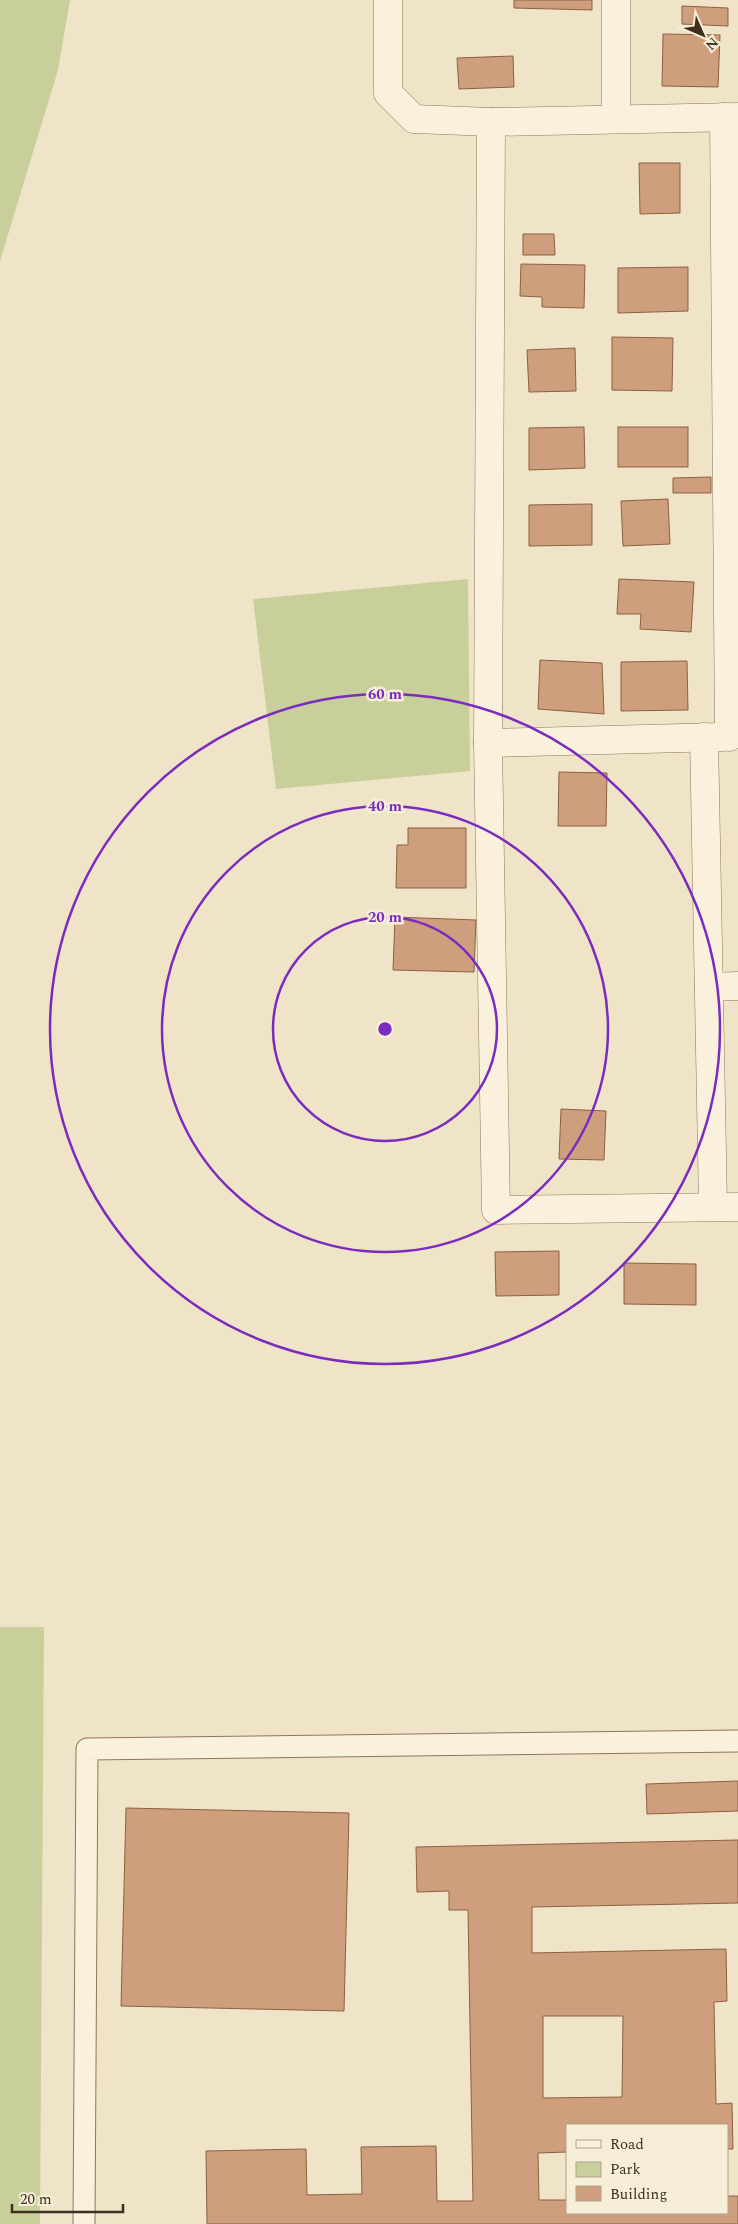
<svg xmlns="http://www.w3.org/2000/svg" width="738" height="2224" font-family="Spectral,serif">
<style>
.green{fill:#c9cf9b}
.building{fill:#cf9f7d;stroke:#8d5f41;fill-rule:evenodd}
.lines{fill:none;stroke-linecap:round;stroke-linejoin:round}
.lane-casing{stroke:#8d765c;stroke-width:23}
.street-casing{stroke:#8d765c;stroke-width:29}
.lane{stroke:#faf1dc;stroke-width:21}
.street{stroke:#faf1dc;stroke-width:28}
.ring{fill:none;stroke:#7b2cbf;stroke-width:2.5}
.centre{fill:#7b2cbf;stroke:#f7eed8;stroke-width:2.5}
.ring-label{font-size:15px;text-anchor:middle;font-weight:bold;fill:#7b2cbf;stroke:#f7eed8;stroke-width:5;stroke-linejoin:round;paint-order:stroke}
</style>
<rect width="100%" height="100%" fill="#f0e4c8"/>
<!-- green -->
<g class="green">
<path d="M0,0H70L58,70L0,261Z"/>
<path d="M468,579L470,771L276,789L253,599Z"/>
<path d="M0,1627H44L40,2224H0Z"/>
</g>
<!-- building -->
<g class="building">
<path d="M514,0H592V10L514,8Z"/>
<path d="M682,6L728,8V26L682,24Z"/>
<path d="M663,34L720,35L718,87L662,86Z"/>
<path d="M513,56L514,87L459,89L457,58Z"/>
<path d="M639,163H680V213L640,214Z"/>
<path d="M523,234H554L555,255H523Z"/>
<path d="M521,264L585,265L584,308L542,307V297L520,296Z"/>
<path d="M688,267V311L618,313V268Z"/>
<path d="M612,337L673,338L672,391L612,390Z"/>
<path d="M575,348L576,391L529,392L527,350Z"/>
<path d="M584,427L585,468L529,470V428Z"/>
<rect x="618" y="427" width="70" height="40"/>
<path d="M711,477V493H673V478Z"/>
<path d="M668,499L670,544L623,546L621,501Z"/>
<path d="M592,504V545L529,546V505Z"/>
<path d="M619,579L694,582L691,632L640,629L641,614H617Z"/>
<path d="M540,660L602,663L604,714L538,709Z"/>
<path d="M687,661L688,710L621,711V662Z"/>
<path d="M559,772L607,773L606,826H558Z"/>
<path d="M408,828H466V888H396L397,845H408Z"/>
<path d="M395,917L476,920L474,972L393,970Z"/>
<path d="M561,1109L606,1111L604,1160L559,1159Z"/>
<path d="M559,1251V1295L496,1296L495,1252Z"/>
<path d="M624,1263L696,1264V1305L624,1304Z"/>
<path d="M738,1781V1811L647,1814L646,1784Z"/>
<path d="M126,1808L349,1813L344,2011L121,2006Z"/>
<path d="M738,1840V1903L532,1907V1953L726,1949L727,2001L714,2002L716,2104L732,2103L733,2149H727V2125H567V2152L538,2153L539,2200H567V2213H727V2196H738V2224H207L206,2151L306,2149L307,2195L362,2194L361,2147L436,2146L437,2201H473L468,1910H449V1891L417,1892L416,1847ZM543,2016H623L622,2097L543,2098Z"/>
</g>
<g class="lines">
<!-- lane casing -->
<g class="lane-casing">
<path id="lane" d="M84,2224L87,1749L738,1741"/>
</g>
<!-- street casing -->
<g class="street-casing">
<g id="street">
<path d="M388,0V93L414,119L491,122L738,117"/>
<path d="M724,117L729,737"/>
<path d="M616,118V0"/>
<path d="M491,122L488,743L496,1210L738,1207"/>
<path d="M704,737L713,1206"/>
<path d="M488,743L722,737"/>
<path d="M709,987L738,986"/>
</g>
</g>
<!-- lane -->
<use href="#lane" class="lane"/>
<!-- street -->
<use href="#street" class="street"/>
</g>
<!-- distance rings -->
<g class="ring">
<circle cx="385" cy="1029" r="112"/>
<circle cx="385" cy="1029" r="223"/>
<circle cx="385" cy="1029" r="335"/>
</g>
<circle cx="385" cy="1029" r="8" class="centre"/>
<g class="ring-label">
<text x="385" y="699">60 m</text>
<text x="385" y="811">40 m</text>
<text x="385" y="922">20 m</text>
</g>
<!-- legend -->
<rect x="566" y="2124" width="162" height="90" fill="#f7eed8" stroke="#ada18e"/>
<rect x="576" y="2140" width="25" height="8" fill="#faf1dc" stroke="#ada18e"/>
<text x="610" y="2149" font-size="15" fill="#3d2e20">Road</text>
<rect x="576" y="2162" width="25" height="15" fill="#c9cf9b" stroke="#ada18e"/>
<text x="610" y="2174" font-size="15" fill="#3d2e20">Park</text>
<rect x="576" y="2186" width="25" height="15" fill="#cf9f7d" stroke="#ada18e"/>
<text x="610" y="2199" font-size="15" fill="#3d2e20">Building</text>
<!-- north arrow -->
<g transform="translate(703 35) rotate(135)" stroke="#f7eed8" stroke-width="4" paint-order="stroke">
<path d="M0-4L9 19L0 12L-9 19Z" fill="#3d2e20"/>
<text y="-8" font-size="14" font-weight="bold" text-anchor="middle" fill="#3d2e20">N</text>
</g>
<!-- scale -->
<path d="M12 2204v8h111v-8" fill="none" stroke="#3d2e20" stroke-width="2.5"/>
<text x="20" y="2204" font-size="15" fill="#3d2e20" stroke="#f7eed8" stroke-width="4" paint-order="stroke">20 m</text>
</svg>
